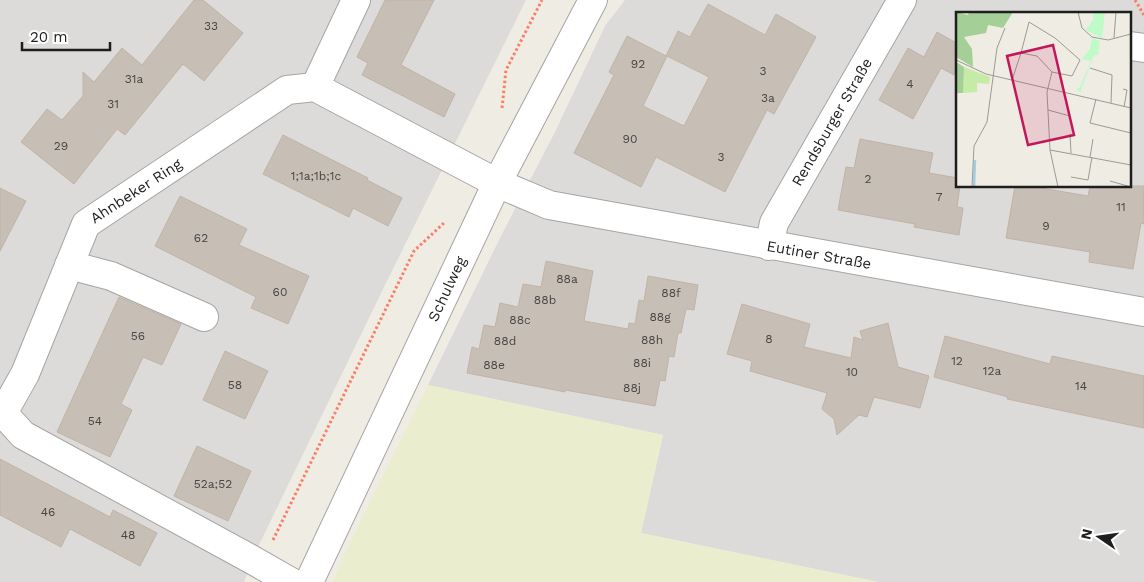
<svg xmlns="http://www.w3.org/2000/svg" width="1144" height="582" font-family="'Work Sans',sans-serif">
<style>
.residential{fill:#dcdbda;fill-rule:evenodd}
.farmland{fill:#eaeece}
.building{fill:#c7beb6;stroke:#c1b3a5;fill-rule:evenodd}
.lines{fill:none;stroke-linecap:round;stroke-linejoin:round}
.minor-casing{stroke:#a5a5a5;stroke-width:30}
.path{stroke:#fd7e66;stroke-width:3;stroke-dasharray:2.5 2.5;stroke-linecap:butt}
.minor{stroke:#fff;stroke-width:28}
.labels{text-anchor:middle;stroke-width:4;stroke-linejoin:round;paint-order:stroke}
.number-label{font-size:12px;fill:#484644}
.street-label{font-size:15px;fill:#1e1e1e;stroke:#fff}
.inset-river{fill:none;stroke:#a2cdde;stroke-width:2.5}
.inset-road{fill:none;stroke:#9b9a94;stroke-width:1}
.view{fill:#c2185b;fill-opacity:0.15;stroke:#c2185b;stroke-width:2.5}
.inset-edge{fill:none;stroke:#1e1e1e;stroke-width:2.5}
</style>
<rect width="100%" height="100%" fill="#efece3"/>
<!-- residential -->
<g class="residential">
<path d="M0,0H526L385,285L258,547L244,582H0Z"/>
<path d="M625,0H1144V582H878L641,533L663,435L428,385L501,236L556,130L605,26ZM958,14H1130V186H958Z"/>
</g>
<!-- farmland -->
<path class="farmland" d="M428,385L663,435L641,533L878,582H333L346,551Z"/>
<!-- building -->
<g class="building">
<path d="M194,0H203L243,33L204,81L183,64L125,135L117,129L74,184L21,142L47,109L62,120L83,96V72L94,82L122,48L142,65Z"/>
<path d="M385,0H434L401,65L455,94L444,117L362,75L368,63L357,57Z"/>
<path d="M708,4L765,35L776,14L816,37L774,114L767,110L725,192L656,157L641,187L574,153L614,75L609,72L627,36L666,56L678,31L690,37ZM667,56L709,77L684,126L643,106Z"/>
<path d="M937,32L958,44V56L954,75L941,68L913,119L879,100L908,48L924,57Z"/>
<path d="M283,135L368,178L367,180L402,198L388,226L353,208L349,217L263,174Z"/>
<path d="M860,139L933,153L929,173L958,178V186H960L957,207L963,208L959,235L914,227L915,224L838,210L846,167L854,168Z"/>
<path d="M1015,186H1029L1088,196L1090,186H1144V224L1141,223L1133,269L1089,262L1090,252L1006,238Z"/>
<path d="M0,188L26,201L0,251Z"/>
<path d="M180,196L247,229L239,245L309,276L288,324L251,308L256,297L155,246Z"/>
<path d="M546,261L593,271L584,321L628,329L629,323L635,324L639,300L644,301L648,276L698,285L694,310L686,309L681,333H678L674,357L669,356L665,381L660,380L655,406L565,390V392L550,389L467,373L472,347L479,349L484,325L495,327L500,303L518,307L523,284L541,287Z"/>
<path d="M119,297L181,324L162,365L143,357L121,404L132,410L110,457L57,432Z"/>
<path d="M742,304L810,324L804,347L851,358L854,337L863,340L860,331L888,323L898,367L929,376L920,408L874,397L867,417L859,415L837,435L834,419L822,409L827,393L750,371L752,361L727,354Z"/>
<path d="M945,336L1050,364L1052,356L1144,376V428L1007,399L1008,397L934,377Z"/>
<path d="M225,351L268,371L245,419L203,400Z"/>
<path d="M197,446L251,471L228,521L174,496Z"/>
<path d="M0,459L110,517L113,510L157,533L140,566L70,529L61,547L0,515Z"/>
</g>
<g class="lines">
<!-- minor casing -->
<g class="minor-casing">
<g id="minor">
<path d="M1130,46L1144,48"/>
<path d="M315,87L356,0"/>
<path d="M769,246L774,223L902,0"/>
<path d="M69,265L111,276L204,317"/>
<path d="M0,412L3,413L25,374L86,224L287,90L315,87L497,183L549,205L1144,312"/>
<path d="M3,413L23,435L249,558L291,582"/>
<path d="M309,582L497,183L593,0"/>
</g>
</g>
<!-- path -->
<g class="path">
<path d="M1135,0L1144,15"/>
<path d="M502,108L506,70L542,0"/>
<path d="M273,540L414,251L445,222"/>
</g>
<!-- minor -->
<use href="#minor" class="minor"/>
</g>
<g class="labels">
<!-- number labels -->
<g class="number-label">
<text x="211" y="30">33</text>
<text x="638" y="68">92</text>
<text x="763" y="75">3</text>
<text x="134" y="83">31a</text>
<text x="910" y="88">4</text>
<text x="768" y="102">3a</text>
<text x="113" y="108">31</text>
<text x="630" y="143">90</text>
<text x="61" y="150">29</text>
<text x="721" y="161">3</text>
<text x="316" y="180">1;1a;1b;1c</text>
<text x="868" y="183">2</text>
<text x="939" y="201">7</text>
<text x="1121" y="211">11</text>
<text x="1046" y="230">9</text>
<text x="201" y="242">62</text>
<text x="567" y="283">88a</text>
<text x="280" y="296">60</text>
<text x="671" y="297">88f</text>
<text x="545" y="304">88b</text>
<text x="660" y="321">88g</text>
<text x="520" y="324">88c</text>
<text x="138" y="340">56</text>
<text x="769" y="343">8</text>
<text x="652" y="344">88h</text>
<text x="505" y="345">88d</text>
<text x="957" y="365">12</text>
<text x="642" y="367">88i</text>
<text x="494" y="369">88e</text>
<text x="992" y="375">12a</text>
<text x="852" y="376">10</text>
<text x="235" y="389">58</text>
<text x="1081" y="390">14</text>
<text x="632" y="392">88j</text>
<text x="95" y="425">54</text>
<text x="213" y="488">52a;52</text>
<text x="48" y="516">46</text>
<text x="128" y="539">48</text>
</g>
<!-- street labels -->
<g class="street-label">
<text transform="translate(832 122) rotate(-60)" y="5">Rendsburger Straße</text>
<text transform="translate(136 191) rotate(-33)" y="5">Ahnbeker Ring</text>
<text transform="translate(819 255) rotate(10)" y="5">Eutiner Straße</text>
<text transform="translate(447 289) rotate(-65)" y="5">Schulweg</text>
</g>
</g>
<!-- overview -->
<g transform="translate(956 12)">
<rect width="175" height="175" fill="#efece3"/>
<path d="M8,55L34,65L33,72L21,71V80L7,81Z" fill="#c5eba7"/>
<path d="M0,0L12,3L13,0H57L47,16L32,13L30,21L8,25L16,37L17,55L0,45ZM0,50L8,55L7,81H0Z" fill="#a4cf97"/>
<path d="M137,0H149L146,26L130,18L137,8ZM136,26L144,29L142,43H138L124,81L120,77L124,75L135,49L126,47L134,37Z" fill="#bffbc7"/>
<path class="inset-river" d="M18,175L19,148"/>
<path class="inset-road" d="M122,0L126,16L136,25L152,28L175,22M158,26L160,0M0,48L30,62L175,96M134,56L156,63L155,91M96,60L81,44L65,41L73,10L99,26L124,48L116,64L96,60L91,80L94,138L102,175M56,68L65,41M167,77L171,78L168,95M140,87L134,111L175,121M92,98L114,104M114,122L115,141M94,138L175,153M134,145L137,127M115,165L132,168L136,145M154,169L175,175M16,175L18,134L31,110L41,36L49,16"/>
<path class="view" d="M97,33L118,123L72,133L51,44Z"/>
<rect width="175" height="175" class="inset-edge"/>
</g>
<!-- north arrow -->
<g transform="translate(1099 537) rotate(283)" stroke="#ffffff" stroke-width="4" paint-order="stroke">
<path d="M0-4L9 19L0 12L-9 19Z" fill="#1e1e1e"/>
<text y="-8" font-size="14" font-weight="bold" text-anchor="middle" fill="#1e1e1e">N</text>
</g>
<!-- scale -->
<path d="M22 42v8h88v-8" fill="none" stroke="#1e1e1e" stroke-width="2.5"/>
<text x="30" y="42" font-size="15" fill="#1e1e1e" stroke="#ffffff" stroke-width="4" paint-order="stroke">20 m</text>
</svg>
